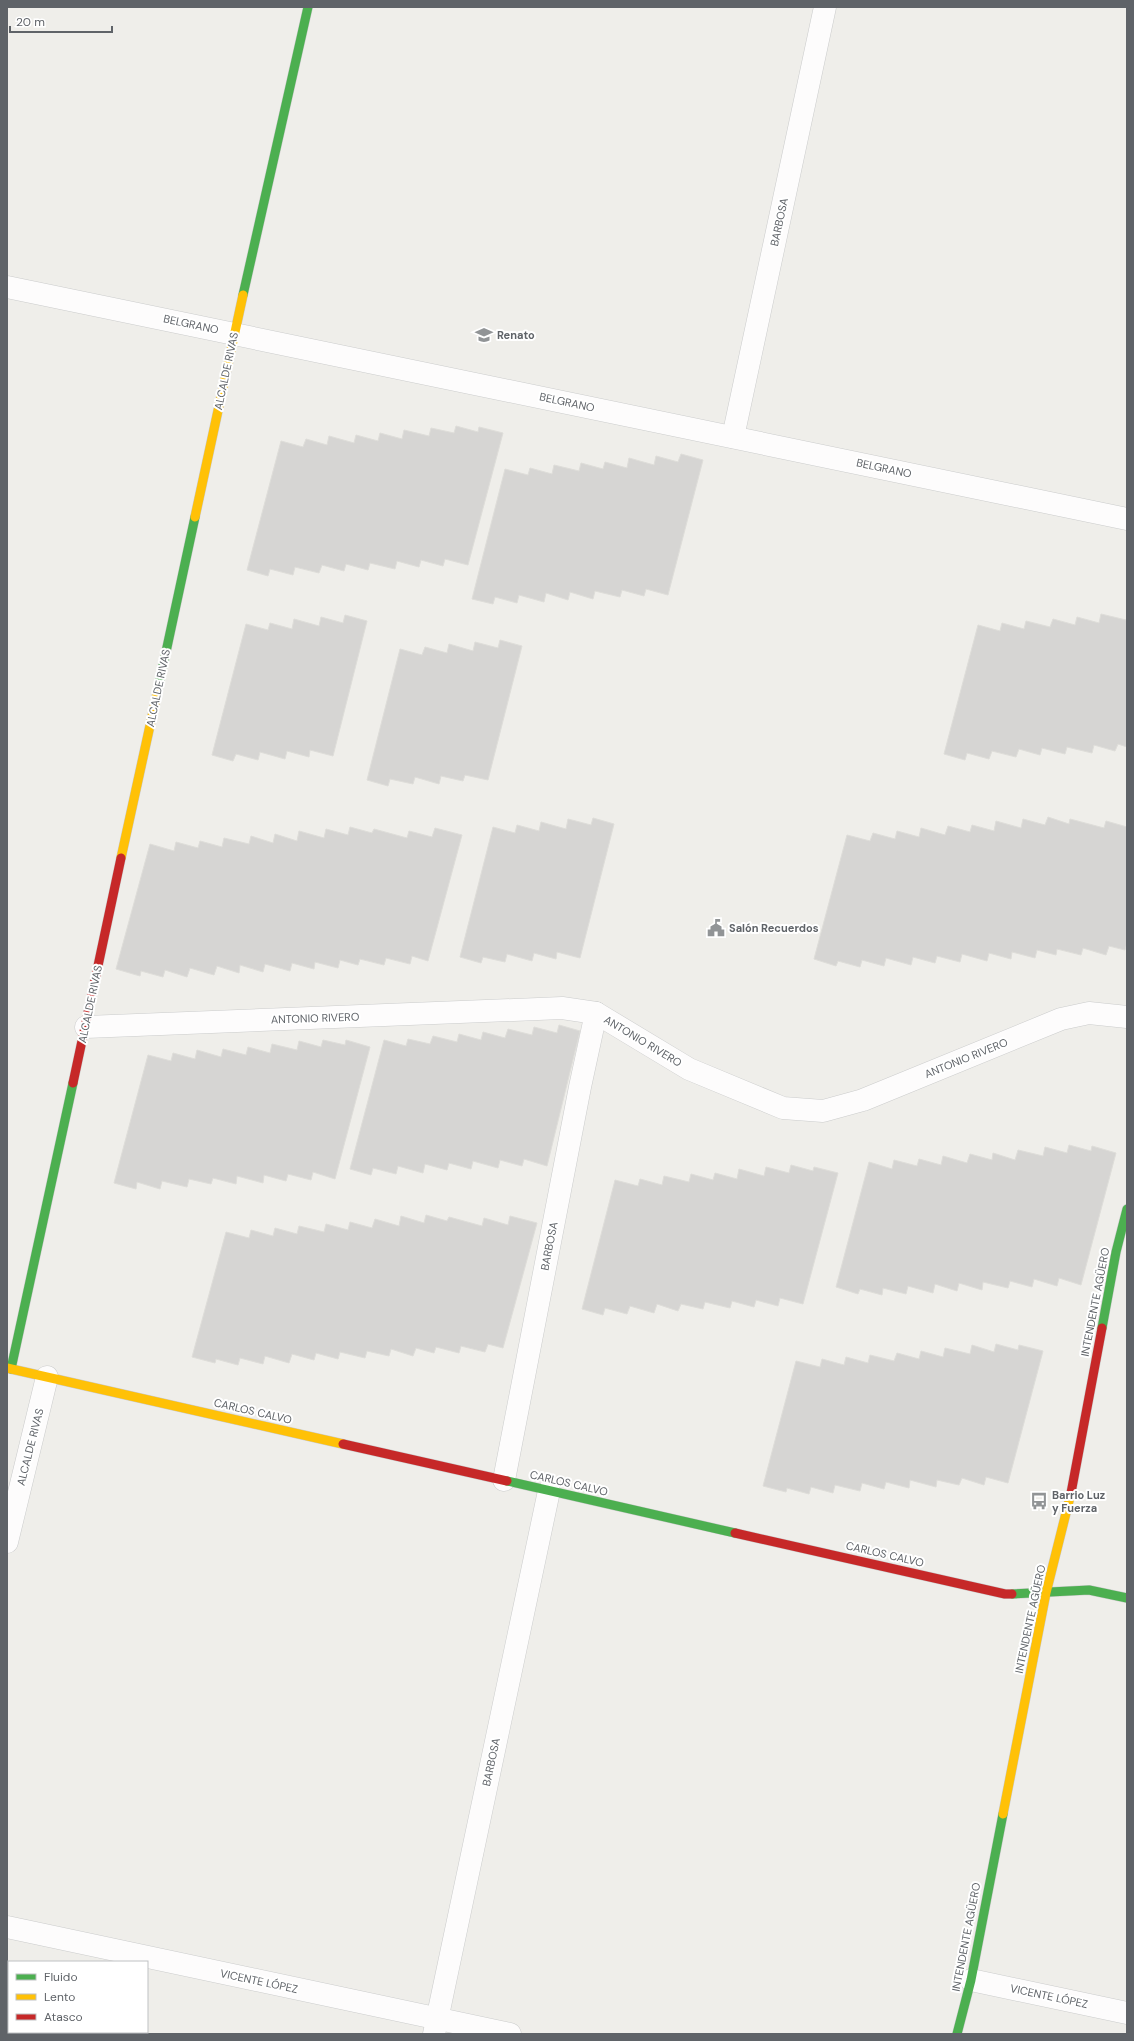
<svg xmlns="http://www.w3.org/2000/svg" width="1134" height="2041" font-family="'DM Sans',sans-serif">
<style>
.building{fill:#d6d5d3;stroke:#deddd9}
.lines{fill:none;stroke-linecap:round;stroke-linejoin:round}
.street-casing{stroke:#cbcccc;stroke-width:23}
.fast-casing{stroke:#cacacb;stroke-width:10}
.slow-casing{stroke:#cacacb;stroke-width:10}
.jam-casing{stroke:#cacacb;stroke-width:10}
.street{stroke:#fdfcfc;stroke-width:22}
.fast{stroke:#4caf50;stroke-width:9}
.slow{stroke:#ffc107;stroke-width:9}
.jam{stroke:#c62828;stroke-width:9}
.labels{text-anchor:middle;stroke-width:4;stroke-linejoin:round;paint-order:stroke}
.street-label{font-size:11px;fill:#5f6368;stroke:#fff}
.poi-label{font-size:11px;font-weight:bold;fill:#5f6368;stroke:#fff;text-anchor:start}
</style>
<rect width="100%" height="100%" fill="#efeeea"/>
<!-- building -->
<g class="building">
<path d="M456,426L478,432L479,427L503,433L468,565L445,559L443,566L421,560L419,567L397,561L395,569L370,563L368,570L346,564L344,571L322,565L319,573L295,567L293,575L270,569L268,576L247,570L281,441L303,447L306,439L327,445L329,436L354,443L356,435L378,441L380,433L402,439L404,430L429,436L431,428L454,433Z"/>
<path d="M681,454L703,460L668,595L646,589L644,596L622,590L620,597L595,591L593,599L570,592L568,600L546,593L544,602L519,595L517,603L495,597L493,604L472,599L505,469L528,475L530,468L552,474L554,465L579,471L581,463L603,469L605,462L627,468L629,458L654,465L656,456L678,462Z"/>
<path d="M1101,614L1126,620L1127,617V747L1118,744L1115,751L1094,745L1092,753L1067,747L1065,754L1042,748L1040,755L1019,749L1016,757L992,751L989,759L967,753L965,760L944,754L978,625L1000,631L1002,623L1024,629L1026,621L1050,627L1053,619L1075,625L1077,617L1099,623Z"/>
<path d="M345,615L367,621L333,756L310,750L309,757L287,751L285,759L260,752L258,760L236,754L233,761L212,755L246,624L268,630L270,623L292,629L294,619L319,626L321,617L343,623Z"/>
<path d="M500,640L522,646L488,780L465,775L463,781L441,776L439,784L415,777L413,784L390,779L388,786L367,780L400,649L422,655L425,647L447,653L449,644L473,651L475,642L498,648Z"/>
<path d="M1048,817L1069,824L1070,819L1104,828L1106,821L1127,827V943L1125,950L1109,946L1106,955L1083,948L1081,955L1057,949L1056,955L1037,950L1035,958L1012,952L1011,959L989,953L987,961L962,954L960,962L937,956L935,963L913,957L911,965L886,958L884,966L862,960L860,967L838,961L836,966L814,959L847,835L870,841L873,833L895,839L897,831L919,837L921,828L945,835L948,826L970,832L972,825L994,831L996,821L1021,828L1023,819L1045,825Z"/>
<path d="M593,818L614,824L580,958L557,952L556,959L534,953L532,961L507,954L505,962L483,957L481,963L460,957L493,827L515,833L517,825L539,831L541,822L566,829L568,819L591,825Z"/>
<path d="M350,827L372,833L374,829L407,838L409,831L432,837L435,828L462,835L428,961L412,956L410,964L386,958L384,965L360,959L358,965L340,960L338,968L315,962L314,969L292,963L290,971L265,964L263,972L240,965L239,973L217,966L214,975L190,968L187,977L165,970L163,977L141,971L140,976L116,969L150,844L174,851L176,842L198,848L200,841L222,847L224,838L249,844L251,836L273,843L275,834L297,841L299,831L324,838L326,829L348,835Z"/>
<path d="M559,1025L580,1031L547,1166L524,1159L522,1166L500,1160L498,1168L473,1161L471,1169L449,1163L447,1170L425,1164L423,1173L398,1166L396,1174L373,1168L371,1175L350,1169L384,1040L406,1046L408,1039L430,1044L433,1036L457,1042L459,1034L481,1040L483,1032L505,1038L508,1029L532,1035L534,1027L557,1033Z"/>
<path d="M323,1040L345,1045L346,1040L370,1047L335,1179L313,1172L311,1180L288,1174L286,1181L264,1175L263,1183L237,1176L236,1184L213,1178L211,1184L189,1179L187,1187L162,1181L160,1189L137,1182L136,1189L114,1183L148,1055L171,1061L173,1053L195,1059L197,1050L221,1057L223,1049L246,1055L248,1047L270,1053L272,1044L297,1050L299,1041L321,1047Z"/>
<path d="M1069,1145L1091,1151L1092,1146L1116,1153L1081,1285L1059,1278L1057,1286L1034,1279L1032,1287L1010,1281L1008,1288L983,1282L982,1290L959,1283L957,1291L935,1284L933,1293L908,1286L906,1294L883,1288L882,1295L860,1289L858,1294L836,1287L869,1162L892,1169L894,1160L917,1166L919,1159L941,1165L943,1156L967,1163L970,1154L992,1160L993,1153L1015,1160L1018,1150L1043,1156L1045,1147L1067,1153Z"/>
<path d="M791,1165L813,1171L814,1167L838,1173L803,1304L780,1298L778,1306L756,1300L754,1307L732,1301L730,1308L705,1302L703,1309L681,1304L678,1311L657,1304L654,1313L630,1306L627,1314L605,1308L603,1315L582,1309L615,1180L638,1186L640,1179L662,1185L664,1176L689,1182L691,1174L713,1180L715,1173L737,1179L739,1169L764,1176L766,1167L789,1173Z"/>
<path d="M426,1215L447,1221L449,1217L482,1226L484,1218L508,1225L510,1216L537,1223L503,1348L488,1344L485,1352L461,1346L459,1353L436,1347L434,1353L416,1348L413,1356L391,1349L389,1356L367,1351L365,1358L340,1352L338,1359L316,1353L314,1360L292,1354L289,1363L265,1356L263,1364L240,1358L238,1365L216,1359L215,1363L192,1357L226,1232L249,1238L251,1230L273,1236L275,1228L297,1234L299,1226L324,1232L326,1224L348,1230L350,1222L372,1228L375,1219L399,1226L401,1216L424,1223Z"/>
<path d="M996,1344L1018,1350L1019,1345L1043,1351L1008,1483L986,1477L984,1485L962,1478L959,1485L937,1480L936,1487L910,1480L909,1488L886,1482L884,1489L862,1483L860,1491L835,1485L833,1493L811,1487L809,1494L787,1488L786,1492L763,1486L796,1361L820,1367L822,1359L844,1365L846,1357L868,1363L870,1355L894,1361L897,1353L919,1359L921,1351L943,1357L945,1348L970,1354L972,1345L994,1352Z"/>
</g>
<g class="lines">
<!-- street casing -->
<g class="street-casing">
<g id="street">
<path d="M7,287L1127,519"/>
<path d="M733,437L825,7"/>
<path d="M86,1027L562,1008L596,1013L689,1069L783,1108L823,1111L863,1100L1061,1019L1089,1013L1127,1017"/>
<path d="M504,1480L580,1087L596,1013"/>
<path d="M7,1542L47,1377"/>
<path d="M7,1927L510,2034"/>
<path d="M971,1980L1127,2013"/>
<path d="M434,2034L549,1491"/>
</g>
</g>
<!-- fast casing -->
<g class="fast-casing">
<g id="fast">
<path d="M243,295L308,7"/>
<path d="M158,689L195,517"/>
<path d="M1102,1328L1116,1252L1127,1209"/>
<path d="M11,1369L73,1083"/>
<path d="M507,1481L735,1533"/>
<path d="M1012,1594L1089,1590L1127,1598"/>
<path d="M957,2034L971,1980L1003,1814"/>
</g>
</g>
<!-- slow casing -->
<g class="slow-casing">
<g id="slow">
<path d="M195,517L243,295"/>
<path d="M121,858L158,689"/>
<path d="M7,1368L343,1444"/>
<path d="M1003,1814L1046,1593L1071,1493"/>
</g>
</g>
<!-- jam casing -->
<g class="jam-casing">
<g id="jam">
<path d="M73,1083L121,858"/>
<path d="M343,1444L507,1481"/>
<path d="M1071,1493L1102,1328"/>
<path d="M735,1533L1005,1594H1012"/>
</g>
</g>
<!-- street -->
<use href="#street" class="street"/>
<!-- fast -->
<use href="#fast" class="fast"/>
<!-- slow -->
<use href="#slow" class="slow"/>
<!-- jam -->
<use href="#jam" class="jam"/>
</g>
<!-- icons -->
<defs>
<g id="school-bare" transform="scale(1.38)"><path d="M0-5L7-2L0 1L-7-2ZM-4 1L0 2.5L4 1V4Q0 6-4 4Z" fill="#919496" stroke="#fff" stroke-width="2.5" paint-order="stroke"/></g>
<g id="civic-bare" transform="scale(1.38)"><path d="M-.6-6.5H3V-4.5H.6V-3L4-1V1h2V6H-6V1h2V-1L-.6-3ZM-1.2 2.5V6h2.4V2.5Z" fill="#919496" stroke="#fff" stroke-width="2.5" paint-order="stroke"/></g>
<g id="bus-bare" transform="scale(1.38)"><path d="M-5-6H5V4H4V6H2V4H-2V6H-4V4H-5ZM-3.5-4V0h7V-4ZM-3.5 1.2v1.5H-2V1.2ZM2 1.2v1.5H3.5V1.2Z" fill="#919496" stroke="#fff" stroke-width="2.5" paint-order="stroke"/></g>
</defs>
<g fill-rule="evenodd">
<use href="#school-bare" x="484" y="335"/>
<use href="#civic-bare" x="716" y="928"/>
<use href="#bus-bare" x="1039" y="1501"/>
</g>
<g class="labels">
<!-- street labels -->
<g class="street-label">
<text transform="translate(779 222) rotate(-78)" y="4">BARBOSA</text>
<text transform="translate(191 324) rotate(12)" y="4">BELGRANO</text>
<text transform="translate(226 371) rotate(-78)" y="4">ALCALDE RIVAS</text>
<text transform="translate(567 402) rotate(12)" y="4">BELGRANO</text>
<text transform="translate(884 468) rotate(12)" y="4">BELGRANO</text>
<text transform="translate(158 688) rotate(-78)" y="4">ALCALDE RIVAS</text>
<text transform="translate(90 1004) rotate(-78)" y="4">ALCALDE RIVAS</text>
<text transform="translate(315 1018) rotate(-2)" y="4">ANTONIO RIVERO</text>
<text transform="translate(643 1041) rotate(31)" y="4">ANTONIO RIVERO</text>
<text transform="translate(966 1058) rotate(-22)" y="4">ANTONIO RIVERO</text>
<text transform="translate(549 1246) rotate(-79)" y="4">BARBOSA</text>
<text transform="translate(1095 1302) rotate(-79)" y="4">INTENDENTE AGÜERO</text>
<text transform="translate(253 1411) rotate(13)" y="4">CARLOS CALVO</text>
<text transform="translate(30 1447) rotate(-76)" y="4">ALCALDE RIVAS</text>
<text transform="translate(569 1483) rotate(13)" y="4">CARLOS CALVO</text>
<text transform="translate(885 1554) rotate(13)" y="4">CARLOS CALVO</text>
<text transform="translate(1030 1619) rotate(-78)" y="4">INTENDENTE AGÜERO</text>
<text transform="translate(491 1762) rotate(-78)" y="4">BARBOSA</text>
<text transform="translate(966 1937) rotate(-79)" y="4">INTENDENTE AGÜERO</text>
<text transform="translate(259 1981) rotate(12)" y="4">VICENTE LÓPEZ</text>
<text transform="translate(1049 1996) rotate(12)" y="4">VICENTE LÓPEZ</text>
</g>
<!-- poi labels -->
<g class="poi-label">
<text x="497" y="339">Renato</text>
<text x="729" y="932">Salón Recuerdos</text>
<text x="1052" y="1499">Barrio Luz<tspan x="1052" dy="13">y Fuerza</tspan></text>
</g>
</g>
<!-- border -->
<rect width="1134" height="2041" fill="none" stroke="#5f6368" stroke-width="16"/>
<!-- legend -->
<rect x="8" y="1961" width="140" height="72" fill="#ffffff" stroke="#bfc1c3"/>
<rect x="16" y="1974" width="20" height="6" fill="#4caf50" stroke="#bfc1c3"/>
<text x="44" y="1981" font-size="12" fill="#5f6368">Fluido</text>
<rect x="16" y="1994" width="20" height="6" fill="#ffc107" stroke="#bfc1c3"/>
<text x="44" y="2001" font-size="12" fill="#5f6368">Lento</text>
<rect x="16" y="2014" width="20" height="6" fill="#c62828" stroke="#bfc1c3"/>
<text x="44" y="2021" font-size="12" fill="#5f6368">Atasco</text>
<!-- scale -->
<path d="M10 26v6h102v-6" fill="none" stroke="#5f6368" stroke-width="2"/>
<text x="16" y="26" font-size="12" fill="#5f6368" stroke="#ffffff" stroke-width="3" paint-order="stroke">20 m</text>
</svg>
